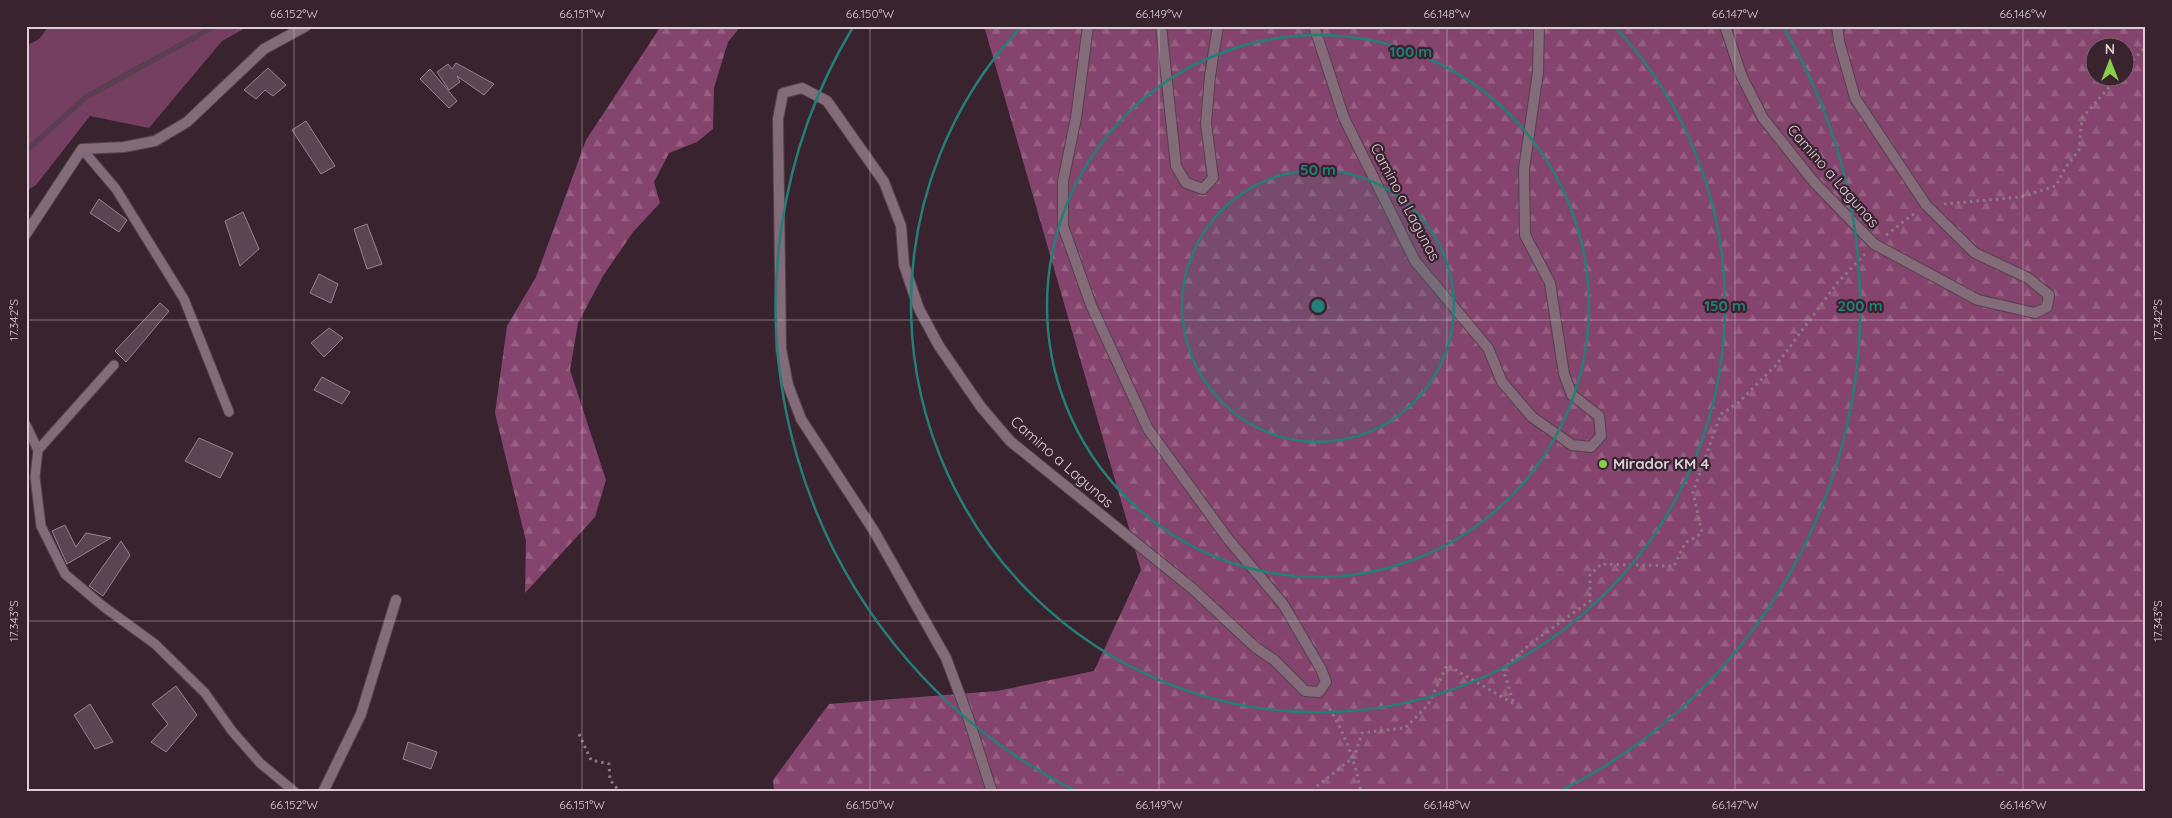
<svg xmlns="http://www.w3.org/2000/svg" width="2172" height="818" font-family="Quicksand,sans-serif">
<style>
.green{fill:#743f60}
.forest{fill:url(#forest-firs);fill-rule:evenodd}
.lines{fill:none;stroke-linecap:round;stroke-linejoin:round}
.stream{stroke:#5c3e52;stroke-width:5.5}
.building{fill:#5c4552;stroke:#9b8190}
.service-casing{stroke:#53424c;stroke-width:11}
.minor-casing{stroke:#53424c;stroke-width:12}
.tertiary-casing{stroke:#53424c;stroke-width:12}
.path{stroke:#8a7983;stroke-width:3;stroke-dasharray:2.5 4;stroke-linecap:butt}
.service{stroke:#836b79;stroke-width:9}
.minor{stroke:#836b79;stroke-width:10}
.tertiary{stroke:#836b79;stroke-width:10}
.ticks{fill:none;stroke:#dbced5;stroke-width:1;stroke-opacity:0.45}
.ring{fill:none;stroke:#237f78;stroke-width:2.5}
.poi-dot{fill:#88cf49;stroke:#38232f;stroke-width:2}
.labels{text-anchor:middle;stroke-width:4.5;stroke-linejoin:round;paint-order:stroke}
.street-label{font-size:15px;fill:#dbced5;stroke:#38232f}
.poi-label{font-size:15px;font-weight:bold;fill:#dbced5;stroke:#38232f;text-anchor:start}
.centre{fill:#237f78;stroke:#38232f;stroke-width:2.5}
.ring-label{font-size:15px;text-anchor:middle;font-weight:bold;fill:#237f78;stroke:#38232f;stroke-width:4.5;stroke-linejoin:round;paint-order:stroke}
.neatline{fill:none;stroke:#dbced5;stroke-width:2}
.ticks-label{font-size:12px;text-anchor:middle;fill:#dbced5}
</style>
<defs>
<pattern id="forest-firs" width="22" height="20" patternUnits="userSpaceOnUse" patternTransform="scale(1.25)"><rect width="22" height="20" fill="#85446d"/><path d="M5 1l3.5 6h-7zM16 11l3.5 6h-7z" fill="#965e81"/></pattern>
</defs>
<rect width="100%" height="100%" fill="#38232f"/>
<!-- green -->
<path class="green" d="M49,26H249L222,41L149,128L90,116L36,185L26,191V46L39,39Z"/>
<!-- forest -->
<g class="forest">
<path d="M661,26H741L728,42L714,88L713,129L697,142L669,153L654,182L660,203L633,232L603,276L578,323L570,370L606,480L595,517L525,593L526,541L495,413L507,326L536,277L586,140Z"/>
<path d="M984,26H2146V792H774L773,780L829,704L997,691L1094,671L1141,570ZM2094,48H2124V78H2094Z"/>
</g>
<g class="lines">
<!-- stream -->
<path class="stream" d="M26,151L86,97L215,26"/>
</g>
<!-- building -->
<g class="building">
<path d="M456,63L494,84L484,95L457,76L460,82L449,90L437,72L448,64L452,69Z"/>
<path d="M268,68L286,85L273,96L265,90L256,99L244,90Z"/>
<path d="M430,69L457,101L449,108L420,79Z"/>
<path d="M306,121L335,166L321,174L292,130Z"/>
<path d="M99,199L127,220L119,232L90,213Z"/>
<path d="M243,212L259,249L240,266L225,221Z"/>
<path d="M367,224L382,264L367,269L354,229Z"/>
<path d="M319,274L338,284L331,303L310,293Z"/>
<path d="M160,303L169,311L126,362L115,351Z"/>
<path d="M329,328L343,338L324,357L311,343Z"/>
<path d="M322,377L350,392L342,404L314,390Z"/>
<path d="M199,438L233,453L220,478L185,461Z"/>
<path d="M65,525L76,547L86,533L111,538L67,564L52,531Z"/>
<path d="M121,541L130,555L103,596L89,586Z"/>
<path d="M176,686L197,715L166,752L151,742L168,724L152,704Z"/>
<path d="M90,704L113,742L95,749L74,715Z"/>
<path d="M408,742L437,752L431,769L403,759Z"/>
</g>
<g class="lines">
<!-- service casing -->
<g class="service-casing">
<g id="service">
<path d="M82,149L116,189L184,299L229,412"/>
<path d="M114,365L38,450L35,477L41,526L65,574L104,607L155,644L205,693L232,731L260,763L295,792"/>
<path d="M26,425L38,450"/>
</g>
</g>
<!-- minor casing -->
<g class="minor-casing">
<g id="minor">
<path d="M26,234L82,149L124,147L155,141L187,122L264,49L306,26"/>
<path d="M323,792L361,714L396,600"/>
</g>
</g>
<!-- tertiary casing -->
<g class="tertiary-casing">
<g id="tertiary">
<path d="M1161,26L1176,166L1186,183L1203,189L1213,178L1206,123L1210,76L1218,26"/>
<path d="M1314,26L1344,118L1415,261L1488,348L1502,382L1532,417L1572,445L1591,447L1601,436L1599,416L1572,395L1564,374L1550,283L1525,235L1524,169L1538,72L1539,26"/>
<path d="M1725,26L1742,77L1763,118L1813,181L1874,244L1978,300L2035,313L2047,307L2049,295L2028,278L1975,253L1926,205L1855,98L1839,41L1837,26"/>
<path d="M992,792L967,714L946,658L874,531L801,419L788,385L781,349L779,197L778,119L783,93L802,88L827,101L884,182L901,226L904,265L919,309L939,346L981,407L1010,441L1193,589L1255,647L1274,660L1305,691L1319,692L1326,682L1321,669L1283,604L1228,539L1148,429L1091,305L1063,226V181L1076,118L1088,26"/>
</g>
</g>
<!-- path -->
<g class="path">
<path d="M2124,70L2146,46"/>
<path d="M1944,204L2020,197L2056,186L2065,168L2079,150L2082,118L2117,78"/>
<path d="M1886,235L1915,213"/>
<path d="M1326,703C1345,733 1354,758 1361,792"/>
<path d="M579,734L591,760L609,764L610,780L620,792"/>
<path d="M1314,792L1317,786L1354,757L1362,733L1405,728L1428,705L1447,665L1514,704L1503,669L1530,644L1590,601V575L1601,564L1674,566L1685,543L1702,533L1693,492L1721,414L1738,403L1777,364L1838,282L1865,254"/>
</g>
<!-- service -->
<use href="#service" class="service"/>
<!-- minor -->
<use href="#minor" class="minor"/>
<!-- tertiary -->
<use href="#tertiary" class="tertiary"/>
</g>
<!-- ticks -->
<path class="ticks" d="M294,26V792M582,26V792M870,26V792M1159,26V792M1447,26V792M1735,26V792M2023,26V792M26,320H2146M26,621H2146"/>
<!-- distance rings -->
<circle cx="1318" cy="306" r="136" fill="#237f78" fill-opacity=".12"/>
<g class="ring">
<circle cx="1318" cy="306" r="136"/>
<circle cx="1318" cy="306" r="271"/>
<path d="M1616 28A407 407 0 1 1 1020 28"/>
<path d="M1076 791A542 542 0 0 1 853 27M1783 27A542 542 0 0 1 1560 791"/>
</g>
<!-- markers -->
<circle class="poi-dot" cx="1603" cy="464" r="5"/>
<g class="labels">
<!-- street labels -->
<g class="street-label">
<text transform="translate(1833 176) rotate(49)" y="5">Camino a Lagunas</text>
<text transform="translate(1405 202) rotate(62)" y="5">Camino a Lagunas</text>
<text transform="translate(1062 462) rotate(41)" y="5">Camino a Lagunas</text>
</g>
<!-- poi labels -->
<g class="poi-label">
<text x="1613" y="469">Mirador KM 4</text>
</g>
</g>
<circle cx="1318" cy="306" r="8" class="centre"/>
<g class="ring-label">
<text x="1411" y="57">100 m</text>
<text x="1318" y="175">50 m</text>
<text x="1725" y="311">150 m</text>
<text x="1860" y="311">200 m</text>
</g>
<!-- border -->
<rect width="2172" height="818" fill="none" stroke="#38232f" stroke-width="55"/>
<!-- north arrow -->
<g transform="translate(2110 62)"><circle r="24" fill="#38232f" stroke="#796771"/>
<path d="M0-4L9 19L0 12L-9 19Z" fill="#88cf49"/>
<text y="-8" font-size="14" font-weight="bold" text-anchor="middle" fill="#dbced5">N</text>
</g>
<rect x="28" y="28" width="2116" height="762" class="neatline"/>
<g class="ticks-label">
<text x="294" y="18">66.152°W</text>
<text x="582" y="18">66.151°W</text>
<text x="870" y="18">66.150°W</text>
<text x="1159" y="18">66.149°W</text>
<text x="1447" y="18">66.148°W</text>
<text x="1735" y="18">66.147°W</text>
<text x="2023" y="18">66.146°W</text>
<text transform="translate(14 320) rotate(-90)" y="4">17.342°S</text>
<text transform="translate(2158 320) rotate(-90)" y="4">17.342°S</text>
<text transform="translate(14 621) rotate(-90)" y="4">17.343°S</text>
<text transform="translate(2158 621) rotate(-90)" y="4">17.343°S</text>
<text x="294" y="809">66.152°W</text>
<text x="582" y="809">66.151°W</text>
<text x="870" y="809">66.150°W</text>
<text x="1159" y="809">66.149°W</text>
<text x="1447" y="809">66.148°W</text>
<text x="1735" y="809">66.147°W</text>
<text x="2023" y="809">66.146°W</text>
</g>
</svg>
